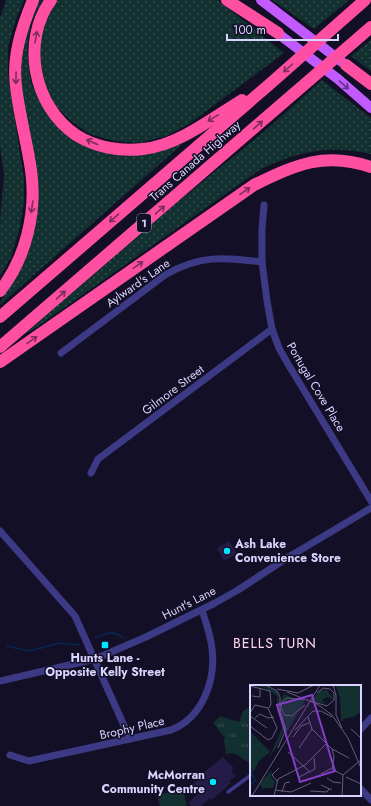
<svg xmlns="http://www.w3.org/2000/svg" width="371" height="806" font-family="Jost,sans-serif">
<style>
.grass{fill:url(#grass-dots)}
.park{fill:url(#park-tufts)}
.garden{fill:#12302f}
.lines{fill:none;stroke-linecap:round;stroke-linejoin:round}
.stream{stroke:#0c2248;stroke-width:2}
.building{fill:#241b47}
.lane{stroke:#3d3a85;stroke-width:3.5}
.street{stroke:#3d3a85;stroke-width:7}
.primary{stroke:#c25bff;stroke-width:10}
.highway{stroke:#ff4fa3;stroke-width:12}
.oneway{stroke:#7d2c5e}
.oneway2{stroke:#623188}
.poi-dot{fill:#00e5ff;stroke:#130f26;stroke-width:1.5}
.labels{text-anchor:middle;stroke-width:3;stroke-linejoin:round;paint-order:stroke}
.shield{fill:#130f26;stroke:#9e99be;stroke-width:1}
.shield-label{font-size:11px;font-weight:bold;fill:#d9d4ff}
.street-label{font-size:12px;fill:#d9d4ff;stroke:#130f26}
.poi-label{font-size:12px;font-weight:bold;fill:#d9d4ff;stroke:#130f26;text-anchor:start}
.quarter-label{font-size:14px;letter-spacing:1px;fill:#ffd6f0;stroke:#130f26}
.inset-river{fill:none;stroke:#0c2248;stroke-width:2}
.inset-road{fill:none;stroke:#625e7d;stroke-width:1}
.view{fill:#843dc5;fill-opacity:0.15;stroke:#843dc5;stroke-width:2}
.inset-edge{fill:none;stroke:#d9d4ff;stroke-width:2}
</style>
<defs>
<pattern id="grass-dots" width="8" height="8" patternUnits="userSpaceOnUse"><rect width="8" height="8" fill="#12302f"/><path d="M2 2h.1M6 6h.1" fill="none" stroke="#344d4e" stroke-width="1.8" stroke-linecap="round"/></pattern>
<pattern id="park-tufts" width="24" height="20" patternUnits="userSpaceOnUse"><rect width="24" height="20" fill="#12302f"/><path d="M3 7l-1-3M5 7V3M7 7l1-3M15 17l-1-3M17 17v-4M19 17l1-3" fill="none" stroke="#344d4e"/></pattern>
</defs>
<rect width="100%" height="100%" fill="#130f26"/>
<!-- grass -->
<g class="grass">
<path d="M6,0H24L16,19L8,47V73L24,179V202L20,228L11,257L0,276V222L4,175L0,146V18Z"/>
<path d="M35,0H42L31,23L27,49L31,83L43,108L67,133L116,152L188,139L0,305V302L11,285L31,236L23,104L19,56Z"/>
<path d="M55,0H218L284,53L189,124L166,136L139,143L115,141L89,134L71,121L55,105L44,85L39,64L42,29Z"/>
<path d="M272,0H349L314,29Z"/>
<path d="M371,40V71L351,56Z"/>
<path d="M322,80L371,118V154C329,145 300,151 261,169L34,329L16,338L143,230L260,135Z"/>
</g>
<!-- park -->
<path class="park" d="M251,706V764L234,753L226,754L224,740L225,738L213,723L220,716L239,722L243,711Z"/>
<!-- garden -->
<path class="garden" d="M183,789L187,806H160L157,795Z"/>
<g class="lines">
<!-- stream -->
<g class="stream">
<path d="M95,638C104,634 114,629 123,638"/>
<path d="M7,646L29,651L60,643L79,645"/>
</g>
</g>
<!-- building -->
<g class="building">
<path d="M229,541L237,554L224,561L217,548Z"/>
<path d="M223,757L234,768L231,771L236,776L229,781L231,783L212,800L210,798L201,806H191L188,803L199,793L192,785L197,781L196,779Z"/>
</g>
<g class="lines">
<!-- lane -->
<path class="lane" d="M228,792L251,775"/>
<!-- street -->
<g class="street">
<path d="M264,205L262,229V262L267,301L272,329L279,348L288,364L371,501"/>
<path d="M61,353L165,275C199,255 224,257 262,262"/>
<path d="M91,473L98,459L272,329"/>
<path d="M0,531L75,616L130,739"/>
<path d="M0,681L95,659L146,637L215,603L238,590L287,558L371,508"/>
<path d="M360,730L371,718"/>
<path d="M10,755L29,761L171,730C202,718 216,681 212,649C211,636 206,623 202,610"/>
<path d="M360,788L371,800"/>
</g>
<!-- primary -->
<g class="primary">
<path d="M261,0L342,62"/>
<path d="M272,29L338,79L371,108"/>
</g>
<!-- highway -->
<g class="highway">
<path d="M51,0C21,41 33,106 76,135C95,147 120,152 143,149C177,146 213,118 242,100"/>
<path d="M227,0L278,33"/>
<path d="M346,65L371,84"/>
<path d="M0,291C26,258 37,212 31,170C27,142 19,114 16,86C12,56 22,27 33,0"/>
<path d="M0,317L271,83L365,0"/>
<path d="M0,347L371,27"/>
<path d="M0,362L254,185C295,165 325,151 371,167"/>
</g>
</g>
<!-- one-way arrows -->
<defs><path id="oneway-shaft" d="M-6 0H5M1.5-3L5.5 0L1.5 3" fill="none" stroke-width="1.6" stroke-linecap="round" stroke-linejoin="round"/></defs>
<g class="oneway">
<use href="#oneway-shaft" transform="translate(36 37) rotate(-80)"/>
<use href="#oneway-shaft" transform="translate(288 68) rotate(138)"/>
<use href="#oneway-shaft" transform="translate(16 78) rotate(91)"/>
<use href="#oneway-shaft" transform="translate(213 118) rotate(149)"/>
<use href="#oneway-shaft" transform="translate(258 125) rotate(-41)"/>
<use href="#oneway-shaft" transform="translate(92 142) rotate(-156)"/>
<use href="#oneway-shaft" transform="translate(245 191) rotate(-35)"/>
<use href="#oneway-shaft" transform="translate(32 207) rotate(98)"/>
<use href="#oneway-shaft" transform="translate(160 210) rotate(-41)"/>
<use href="#oneway-shaft" transform="translate(114 218) rotate(139)"/>
<use href="#oneway-shaft" transform="translate(138 265) rotate(-35)"/>
<use href="#oneway-shaft" transform="translate(61 295) rotate(-41)"/>
<use href="#oneway-shaft" transform="translate(32 340) rotate(-35)"/>
</g>
<use class="oneway2" href="#oneway-shaft" transform="translate(344 85) rotate(41)"/>
<!-- markers -->
<g class="poi-dot">
<circle cx="227" cy="551" r="4"/>
<rect x="101" y="641" width="8" height="8" rx="2"/>
<circle cx="213" cy="782" r="4"/>
</g>
<g class="labels">
<!-- shield labels -->
<rect class="shield" x="137" y="214" width="14" height="18" rx="3"/>
<g class="shield-label">
<text x="144" y="227">1</text>
</g>
<!-- street labels -->
<g class="street-label">
<text transform="translate(195 161) rotate(-41)" y="4">Trans Canada Highway</text>
<text transform="translate(138 283) rotate(-35)" y="4">Aylward's Lane</text>
<text transform="translate(316 387) rotate(59)" y="4">Portugal Cove Place</text>
<text transform="translate(173 390) rotate(-37)" y="4">Gilmore Street</text>
<text transform="translate(189 603) rotate(-27)" y="4">Hunt's Lane</text>
<text transform="translate(132 728) rotate(-13)" y="4">Brophy Place</text>
</g>
<!-- poi labels -->
<g class="poi-label">
<text x="235" y="548">Ash Lake<tspan x="235" dy="14">Convenience Store</tspan></text>
<text x="105" y="662" text-anchor="middle">Hunts Lane -<tspan x="105" dy="14">Opposite Kelly Street</tspan></text>
<text x="205" y="779" text-anchor="end">McMorran<tspan x="205" dy="14">Community Centre</tspan></text>
</g>
<!-- quarter labels -->
<g class="quarter-label">
<text x="275" y="648">BELLS TURN</text>
</g>
</g>
<!-- overview -->
<g transform="translate(250 685)">
<rect width="111" height="111" fill="#130f26"/>
<path d="M3,0H12L27,7L35,41L29,58L19,73L33,41L27,24V11L16,3ZM78,4L72,6L77,5L84,15L77,12L72,15L76,19L62,15L70,5ZM34,9L42,12L31,17L32,27L40,32L48,28L35,50L36,39L30,23V17ZM46,14L55,17L48,27L39,31L32,25L34,15ZM0,46L20,67L9,76L0,94ZM22,85L21,92L25,97L23,103H12L10,99Z" fill="#12302f"/>
<path d="M86,0H111V27L104,32L95,33L91,37L90,13Z" fill="#12302f"/>
<path class="inset-river" d="M0,82L5,96L0,100"/>
<path class="inset-road" d="M15,0L27,6L30,12V25L36,44L28,63M83,0L86,10V30L92,43M0,1L20,6L21,19L19,23M27,4L48,8L64,0M37,7L67,19L82,30L98,53L111,83M2,11L10,12V3M54,15L37,13L32,17L31,23L35,30L42,31L55,20M61,16L77,21L84,15V8L80,4L73,3L67,8M0,28L5,20L18,23L27,43L22,53L18,55L0,41M0,31L17,43M58,32L62,44L82,64L84,72L82,84L93,90M5,33L10,29L18,33L24,32M101,44L111,53M45,45L63,26H71L82,32M43,52L51,41L59,38M49,63L62,44M82,64L99,73M38,67L60,87M71,89L82,83M49,92L65,84L64,73M96,92L111,99M77,93L83,97L91,98M27,96L22,90L29,83M71,100L82,105M25,105L41,107L61,98M60,106L77,107L79,104M32,107L35,98L40,97M2,111L70,0M24,111L28,94L55,80L77,58M92,111L93,90L111,75"/>
<path class="view" d="M62,10L85,86L50,97L27,20Z"/>
<rect width="111" height="111" class="inset-edge"/>
</g>
<!-- scale -->
<path d="M227 34v6h111v-6" fill="none" stroke="#d9d4ff" stroke-width="2"/>
<text x="233" y="34" font-size="12" fill="#d9d4ff" stroke="#130f26" stroke-width="3" paint-order="stroke">100 m</text>
</svg>
